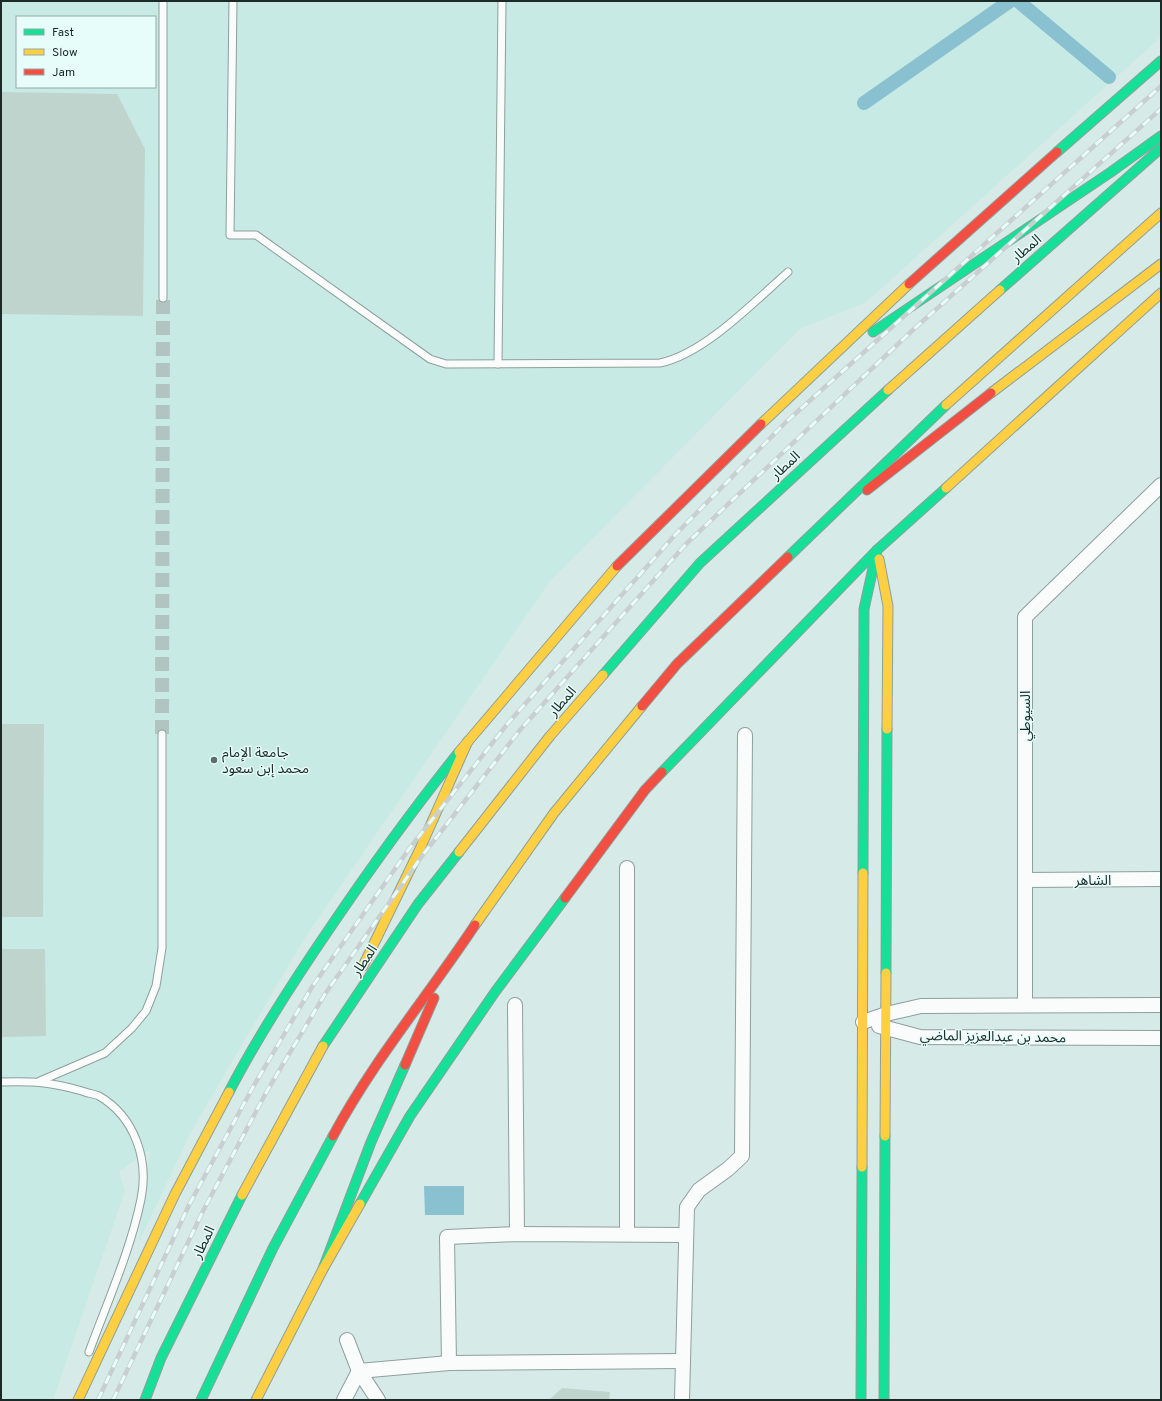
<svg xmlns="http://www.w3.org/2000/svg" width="1162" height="1401" font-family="Overpass,'Noto Sans Arabic',sans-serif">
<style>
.built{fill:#c7eae4;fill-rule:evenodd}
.water{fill:#8ac1d0}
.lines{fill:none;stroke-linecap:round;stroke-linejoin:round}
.canal{stroke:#8ac1d0;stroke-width:14}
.building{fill:#bed4cc}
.street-tunnel{stroke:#b1c4c1;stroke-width:14;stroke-dasharray:14 7;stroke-linecap:butt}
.lane-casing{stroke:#8e9f9c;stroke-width:9}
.street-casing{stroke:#8e9f9c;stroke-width:16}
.fast-casing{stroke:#8e9f9c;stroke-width:11}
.slow-casing{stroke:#8e9f9c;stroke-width:11}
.jam-casing{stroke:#8e9f9c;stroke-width:11}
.lane{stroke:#f9fcfb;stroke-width:7}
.street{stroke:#f9fcfb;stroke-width:14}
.fast{stroke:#16e098;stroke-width:9}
.slow{stroke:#ffcf43;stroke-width:9}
.jam{stroke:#f24e42;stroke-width:9}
.rail-casing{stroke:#c9cfce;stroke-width:4.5}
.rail{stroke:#e6fdf9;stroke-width:3;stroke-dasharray:9;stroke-linecap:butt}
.poi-dot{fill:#5c6e6a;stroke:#e6fdf9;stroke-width:1.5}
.labels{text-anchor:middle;stroke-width:3;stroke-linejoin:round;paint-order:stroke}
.street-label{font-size:14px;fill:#1b2a27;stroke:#e6fdf9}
.poi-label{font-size:14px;fill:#1b2a27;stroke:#e6fdf9;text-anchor:start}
</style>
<rect width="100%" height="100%" fill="#d6ebe7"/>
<!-- built -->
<path class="built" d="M1,1H1161V37L865,303L801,328L550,581L304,939L192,1130L139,1242L150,1149L119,1172L125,1191L53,1400H1ZM17,17H155V87H17Z"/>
<!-- water -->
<path class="water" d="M424,1186H464V1215H425Z"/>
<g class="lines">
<!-- canal -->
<g class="canal">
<path d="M1018,1L1109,77"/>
<path d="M864,103L1010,1"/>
</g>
</g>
<!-- building -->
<g class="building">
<path d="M1,92L117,94L145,149L143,316L1,314Z"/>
<path d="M1,724H44L43,917H1Z"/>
<path d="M1,949H45L46,1036L1,1037Z"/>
<path d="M562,1388L610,1392L609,1400H549Z"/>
</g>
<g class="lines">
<!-- street-tunnel -->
<path class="street-tunnel" d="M162,734L163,298"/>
<!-- lane casing -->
<g class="lane-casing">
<g id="lane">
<path d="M163,1V298"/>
<path d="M233,1L230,235H256L430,359L446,364L660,363C704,354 754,302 788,272"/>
<path d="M498,364L502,1"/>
<path d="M40,1081L105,1053L132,1028L146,1011L156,986L162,948V734"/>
<path d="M1,1082C33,1081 51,1082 82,1091C87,1093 94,1094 99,1096C135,1117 149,1160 141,1199C131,1249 107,1303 89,1352"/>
</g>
</g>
<!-- street casing -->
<g class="street-casing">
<g id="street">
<path d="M627,868V1233"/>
<path d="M1025,880L1161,879"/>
<path d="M1025,1004V617L1161,485"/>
<path d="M515,1005L517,1234"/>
<path d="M863,1022L886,1014L921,1006L1161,1005"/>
<path d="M879,1026L920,1037L1161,1038"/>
<path d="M347,1340L359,1371L378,1400"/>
<path d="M449,1363L447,1237L517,1234L685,1235"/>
<path d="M344,1400L359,1371L449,1363L683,1361"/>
<path d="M682,1400L687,1207L699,1190L728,1169L742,1156L745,735"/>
</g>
</g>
<!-- fast casing -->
<g class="fast-casing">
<g id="fast">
<path d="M1057,152L1161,61"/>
<path d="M1000,290L1161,148"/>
<path d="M873,332L1111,172L1161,136"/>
<path d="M788,557L946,405"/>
<path d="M603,675L700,563L888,390"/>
<path d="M662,772L877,550L946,488"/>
<path d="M863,873L864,609L877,550"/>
<path d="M886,973L887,729"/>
<path d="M323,1046L418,904L459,852"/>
<path d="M229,1092C259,1034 295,979 332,925C372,866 414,808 459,752"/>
<path d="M360,1204L410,1116L495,992L565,898"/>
<path d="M323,1269L371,1142L405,1065"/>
<path d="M145,1400L161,1358L242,1195"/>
<path d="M201,1400L273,1248L333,1136"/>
<path d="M861,1400L862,1167"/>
<path d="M884,1400L885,1136"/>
</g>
</g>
<!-- slow casing -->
<g class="slow-casing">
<g id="slow">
<path d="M888,390L1000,290"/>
<path d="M991,393L1161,264"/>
<path d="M946,405L1161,213"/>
<path d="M761,424L909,284"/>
<path d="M946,488L1161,293"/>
<path d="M879,559L888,606L887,729"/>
<path d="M459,752L617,566"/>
<path d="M459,852L550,736L603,675"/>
<path d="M475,925L554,813L642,706"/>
<path d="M363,966L419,851L468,741"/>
<path d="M885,1136L886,973"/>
<path d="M862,1167L863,873"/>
<path d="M242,1195L323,1046"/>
<path d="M78,1400L175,1194L229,1092"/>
<path d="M256,1400L323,1269L360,1204"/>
</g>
</g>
<!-- jam casing -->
<g class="jam-casing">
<g id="jam">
<path d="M909,284L1057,152"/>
<path d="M867,490L991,393"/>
<path d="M617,566L761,424"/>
<path d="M642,706L677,664L788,557"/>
<path d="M565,898L645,790L662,772"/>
<path d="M405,1065L434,998"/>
<path d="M333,1136C373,1061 428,996 475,925"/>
</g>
</g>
<!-- lane -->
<use href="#lane" class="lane"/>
<!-- street -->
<use href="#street" class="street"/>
<!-- fast -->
<use href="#fast" class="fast"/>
<!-- slow -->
<use href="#slow" class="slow"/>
<!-- jam -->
<use href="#jam" class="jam"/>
<!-- rail casing -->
<g class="rail-casing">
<g id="rail">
<path d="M98,1400L189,1205L253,1087L312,987L409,849L509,722L675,535L786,422L1161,86"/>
<path d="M113,1400L203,1211L267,1091L325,994L422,856L520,730L687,543L915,328L1161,109"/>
</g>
</g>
<!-- rail -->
<use href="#rail" class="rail"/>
</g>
<!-- markers -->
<circle class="poi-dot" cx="214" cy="760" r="4"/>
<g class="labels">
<!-- street labels -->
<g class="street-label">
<text transform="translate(1026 248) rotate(-41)" y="5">المطار</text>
<text transform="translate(785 465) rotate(-43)" y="5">المطار</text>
<text transform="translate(562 701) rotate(-49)" y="5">المطار</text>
<text transform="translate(1025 716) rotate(-90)" y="5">السيوطي</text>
<text x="1093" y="885">الشاهر</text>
<text transform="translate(364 960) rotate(-56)" y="5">المطار</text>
<text transform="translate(993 1036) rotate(1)" y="5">محمد بن عبدالعزيز الماضي</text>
<text transform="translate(203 1242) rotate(-64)" y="5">المطار</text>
</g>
<!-- poi labels -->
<g class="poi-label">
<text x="222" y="757">جامعة الإمام<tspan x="222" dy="16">محمد إبن سعود</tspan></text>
</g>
</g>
<!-- border -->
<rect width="1162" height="1401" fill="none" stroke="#1b2a27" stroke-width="4"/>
<!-- legend -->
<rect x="16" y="16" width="140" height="72" fill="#e6fdf9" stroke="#95a9a5"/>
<rect x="24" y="29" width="20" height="6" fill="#16e098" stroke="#95a9a5"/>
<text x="52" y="36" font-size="12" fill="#1b2a27">Fast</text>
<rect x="24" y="49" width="20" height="6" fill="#ffcf43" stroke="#95a9a5"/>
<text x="52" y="56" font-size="12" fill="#1b2a27">Slow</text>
<rect x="24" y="69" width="20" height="6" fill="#f24e42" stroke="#95a9a5"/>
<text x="52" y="76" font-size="12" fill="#1b2a27">Jam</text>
</svg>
